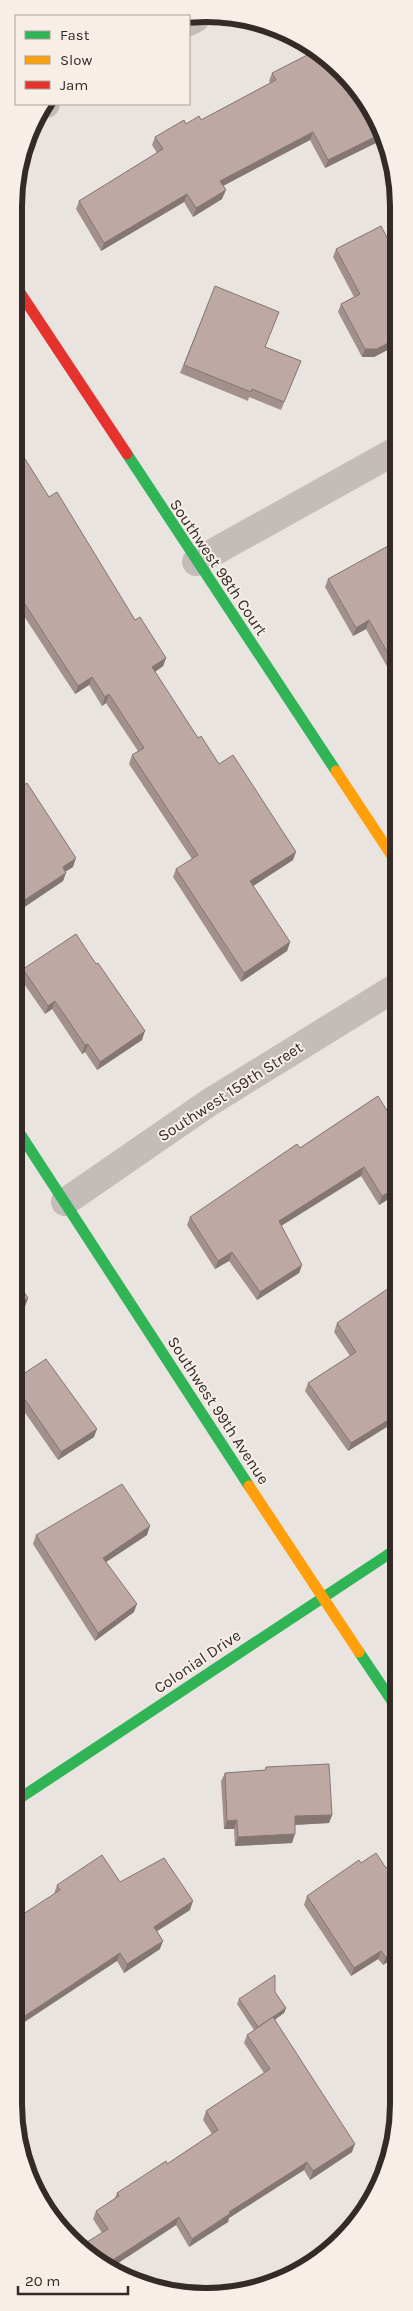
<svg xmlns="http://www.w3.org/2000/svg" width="413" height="2311" font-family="Karla,sans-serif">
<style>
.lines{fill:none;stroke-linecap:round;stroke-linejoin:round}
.street{stroke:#c3bcb9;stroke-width:28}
.fast{stroke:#30b455;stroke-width:11}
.slow{stroke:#ff9f0a;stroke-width:11}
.jam{stroke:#e5322d;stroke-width:11}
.wall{fill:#a3908c}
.shaded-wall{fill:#847672}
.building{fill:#bda8a3;stroke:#847672}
.labels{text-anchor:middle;stroke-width:4;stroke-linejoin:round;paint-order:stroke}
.street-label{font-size:16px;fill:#342a28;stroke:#f7eee7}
.rim{fill:none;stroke:#342a28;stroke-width:6}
</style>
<rect width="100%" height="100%" fill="#eae4e0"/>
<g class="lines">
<!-- street -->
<g class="street">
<path d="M189,22L196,18"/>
<path d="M45,104H46"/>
<path d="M196,562L399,449"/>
<path d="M65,1202L210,1102L398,986"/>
</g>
<!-- fast -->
<g class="fast">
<path d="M127,454L336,771"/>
<path d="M15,1126L249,1486"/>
<path d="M359,1652L398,1710"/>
<path d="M14,1802L398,1548"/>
</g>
<!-- slow -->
<g class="slow">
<path d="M336,771L398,865"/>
<path d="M249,1486L359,1652"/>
</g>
<!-- jam -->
<path class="jam" d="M15,285L127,454"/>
</g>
<!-- wall -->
<g class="wall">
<path d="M272,73L380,122L384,139L325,168L310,140L223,186L222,199L193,217L184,202L101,251L76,209L79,201L157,153L152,145L155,137L186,124L201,120L270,83L269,81Z"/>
<path d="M336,249L399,260V344L374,357H362L338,312L341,304L354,297L333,257Z"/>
<path d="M215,286L266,347L301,361L281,410L249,397L248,401L180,373Z"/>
<path d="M49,497L135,620L166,658L163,666L155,672L198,738L219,764L293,860L253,886L290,942L287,951L241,982L173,877L176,869L192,859L129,764L132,755L138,751L106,703L102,706L89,685L75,694L16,604Z"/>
<path d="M399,540V668L390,672L366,629L353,636L325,587L328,579Z"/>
<path d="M15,791L73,867L66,871L63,881L17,912L15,908Z"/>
<path d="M23,969L142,1040L97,1070L85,1052L82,1054L52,1009L45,1014L20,978Z"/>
<path d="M378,1096L398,1193L379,1205L361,1176L281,1226L302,1265L299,1273L257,1300L229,1261L215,1269L187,1225L190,1217L300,1148Z"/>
<path d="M398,1287V1420L348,1451L305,1391L308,1383L350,1356L334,1332L337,1323Z"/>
<path d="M14,1380L94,1437L58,1460L14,1397Z"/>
<path d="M36,1535H147L106,1562L134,1612L95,1641L33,1544Z"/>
<path d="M266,1767L332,1815L329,1823L295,1825L292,1843L235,1846L234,1829H224L221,1781L225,1773L265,1770Z"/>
<path d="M361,1863L398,1871V1955L383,1965L378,1959L351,1976L304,1905L307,1896Z"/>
<path d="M120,1882L190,1910L157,1931L160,1949L124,1973L117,1961L54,1894L57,1885Z"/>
<path d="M275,1992L286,2008L284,2013L275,2020L352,2152L310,2180L304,2170L229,2218L228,2222L189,2247L176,2225L109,2269L79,2247L102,2233L93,2219L96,2211L115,2198L117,2193L167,2164L212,2134L203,2120L206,2111L264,2073L244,2043L247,2035L254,2030L237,2004L239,1999Z"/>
<path d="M398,2014V2044L387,2027L390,2019Z"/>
</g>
<!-- shaded-wall -->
<g class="shaded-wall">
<path d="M313,132L310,140L217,189L220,181Z"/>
<path d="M383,133L384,139L325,168L328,160Z"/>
<path d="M226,190L222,199L193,217L196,208Z"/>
<path d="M187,194L184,202L101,251L104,243Z"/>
<path d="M399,337V344L374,357H362L365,349Z"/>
<path d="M19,595L16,604H15V598Z"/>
<path d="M369,620L366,629L353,636L356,628Z"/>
<path d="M166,658L163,666L149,676L152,667Z"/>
<path d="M399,661V668L390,672L394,664Z"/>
<path d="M92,677L89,685L75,694L78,686Z"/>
<path d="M109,694L106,703L102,706L105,697Z"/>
<path d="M296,852L293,860L247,890L250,881Z"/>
<path d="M76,858L73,867L60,875L63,867Z"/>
<path d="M66,873L63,881L17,912L20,903Z"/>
<path d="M290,942L287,951L241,982L244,973Z"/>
<path d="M55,1001L52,1009L45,1014L48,1006Z"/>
<path d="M145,1031L142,1040L97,1070L100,1062Z"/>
<path d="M88,1044L85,1052L82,1054L85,1045Z"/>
<path d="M364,1167L361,1176L276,1229L279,1221Z"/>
<path d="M398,1187V1193L379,1205L382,1196Z"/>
<path d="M232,1252L229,1261L215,1269L218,1261Z"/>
<path d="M302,1265L299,1273L257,1300L260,1292Z"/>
<path d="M28,1298L25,1307L14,1314V1307Z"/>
<path d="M398,1414V1420L348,1451L351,1443Z"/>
<path d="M97,1429L94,1437L58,1460L61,1452Z"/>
<path d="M150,1526L147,1535L100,1566L103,1558Z"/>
<path d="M137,1604L134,1612L95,1641L98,1633Z"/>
<path d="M25,1675L21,1684L14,1689V1682Z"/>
<path d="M332,1815L329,1823L292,1825L295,1816Z"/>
<path d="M237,1820L234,1829H224L227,1821Z"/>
<path d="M295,1834L292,1843L235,1846L238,1837Z"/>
<path d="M193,1901L190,1910L151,1935L154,1927Z"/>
<path d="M163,1941L160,1949L124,1973L127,1964Z"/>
<path d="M398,1949V1955L383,1965L386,1957Z"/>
<path d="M381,1951L378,1959L351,1976L354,1968Z"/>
<path d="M120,1953L117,1961L14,2029V2023Z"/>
<path d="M286,2008L284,2013L256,2032L258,2027Z"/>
<path d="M355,2144L352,2152L310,2180L313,2171Z"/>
<path d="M307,2162L304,2170L229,2218L228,2222L189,2247L192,2239L229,2212Z"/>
<path d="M179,2217L176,2225L109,2269L105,2265Z"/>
</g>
<!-- building -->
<g class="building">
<path d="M315,51L343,70L380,122L383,133L328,160L313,132L220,181L226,190L196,208L187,194L104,243L79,201L163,149L155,137L184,120L186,124L199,116L201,120L276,80L272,73Z"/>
<path d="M381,226L399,260V337L377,349H365L341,304L360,294L336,249Z"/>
<path d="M215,286L279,312L265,347L301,361L284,402L252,389L251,392L184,365Z"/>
<path d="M15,443L49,497L57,492L135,620L140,617L166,658L152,667L198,738L201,736L219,764L233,755L296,852L250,881L290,942L244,973L176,869L198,855L132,755L144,748L109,694L105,697L92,677L78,686L19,595L15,598Z"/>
<path d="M399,540V661L394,664L369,620L356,628L328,579Z"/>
<path d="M27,783L76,858L63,867L66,873L20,903L15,895V791Z"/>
<path d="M76,934L96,964L98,963L145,1031L100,1062L88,1044L85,1045L55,1001L48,1006L23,969Z"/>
<path d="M378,1096L396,1125L398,1124V1187L382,1196L364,1167L279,1221L302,1265L260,1292L232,1252L218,1261L190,1217L297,1144L300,1148Z"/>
<path d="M14,1277L28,1298L14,1307Z"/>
<path d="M395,1284L398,1287V1414L351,1443L308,1383L356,1352L337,1323Z"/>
<path d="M46,1359L97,1429L61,1452L14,1384V1380Z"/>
<path d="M122,1484L150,1526L103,1558L137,1604L98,1633L36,1535Z"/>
<path d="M14,1660L25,1675L14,1682Z"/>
<path d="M329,1764L332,1815L295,1816V1834L238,1837L237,1820L227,1821L225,1773L266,1770V1767Z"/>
<path d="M376,1853L386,1868L392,1863L398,1871V1949L386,1957L381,1951L354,1968L307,1896L359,1860L361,1863Z"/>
<path d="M102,1855L120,1882L164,1858L193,1901L154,1927L163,1941L127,1964L120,1953L14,2023V1920L60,1890L57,1885Z"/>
<path d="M275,1975V1992L286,2008L258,2027L239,1999Z"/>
<path d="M398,2014V2030L390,2019Z"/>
<path d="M273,2017L355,2144L313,2171L307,2162L229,2212L231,2213L192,2239L179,2217L105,2265L79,2247L108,2229L96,2211L119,2196L117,2193L166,2161L167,2164L218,2130L206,2111L270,2069L247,2035Z"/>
</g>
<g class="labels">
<!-- street labels -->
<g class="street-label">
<text transform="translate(219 567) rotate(56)" y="6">Southwest 98th Court</text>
<text transform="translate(230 1091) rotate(-33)" y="6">Southwest 159th Street</text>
<text transform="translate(219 1410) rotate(57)" y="6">Southwest 99th Avenue</text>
<text transform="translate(197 1661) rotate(-34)" y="6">Colonial Drive</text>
</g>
</g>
<!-- crop -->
<path d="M0 0H413V2311H0ZM206 22H206A184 184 0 0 1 390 206V2104A184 184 0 0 1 206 2288H206A184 184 0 0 1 22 2104V206A184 184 0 0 1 206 22Z" fill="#f7eee7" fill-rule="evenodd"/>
<path class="rim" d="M206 22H206A184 184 0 0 1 390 206V2104A184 184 0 0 1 206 2288H206A184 184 0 0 1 22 2104V206A184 184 0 0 1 206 22Z"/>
<!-- legend -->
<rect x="15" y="15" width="175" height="90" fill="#f7eee7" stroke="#a9a09b"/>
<rect x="25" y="31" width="25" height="8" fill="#30b455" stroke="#a9a09b"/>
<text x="60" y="40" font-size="15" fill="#342a28">Fast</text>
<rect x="25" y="56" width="25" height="8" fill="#ff9f0a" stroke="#a9a09b"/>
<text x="60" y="65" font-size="15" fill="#342a28">Slow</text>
<rect x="25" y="81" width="25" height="8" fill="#e5322d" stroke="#a9a09b"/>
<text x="60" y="90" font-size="15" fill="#342a28">Jam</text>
<!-- scale -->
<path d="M18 2286v8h110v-8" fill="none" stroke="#342a28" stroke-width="2.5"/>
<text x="25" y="2286" font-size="15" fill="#342a28" stroke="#f7eee7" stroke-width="4" paint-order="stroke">20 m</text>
</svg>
